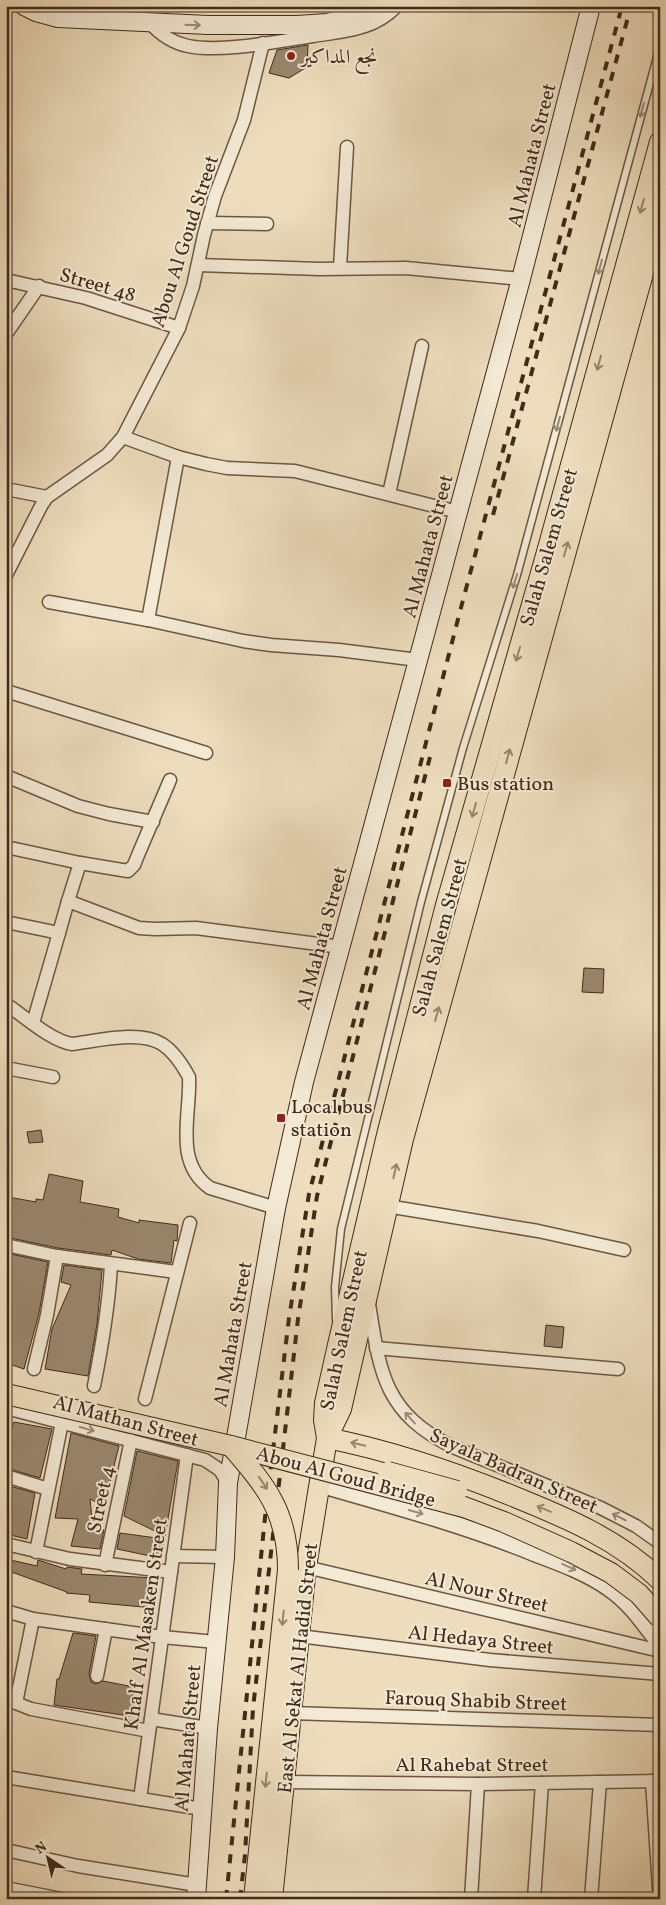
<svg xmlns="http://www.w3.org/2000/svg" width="666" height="1905" font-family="Vollkorn,Amiri,serif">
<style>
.building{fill:#9a876e;stroke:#412a19}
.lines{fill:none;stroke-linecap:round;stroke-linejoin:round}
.service-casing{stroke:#6c5742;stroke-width:9}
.minor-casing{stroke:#6c5742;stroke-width:15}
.tertiary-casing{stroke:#6c5742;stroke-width:19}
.secondary-casing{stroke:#412a19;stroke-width:20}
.primary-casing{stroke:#412a19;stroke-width:22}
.service{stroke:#f3e9d4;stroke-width:6}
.minor{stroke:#f3e9d4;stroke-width:12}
.tertiary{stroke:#f3e9d4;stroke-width:16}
.secondary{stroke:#f3e9d4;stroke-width:18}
.primary{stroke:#edddbd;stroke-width:20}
.rail{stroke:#412a19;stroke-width:4;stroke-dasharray:9 9;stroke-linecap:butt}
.primary-bridge-casing{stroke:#412a19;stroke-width:22;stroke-linecap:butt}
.primary-bridge{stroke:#edddbd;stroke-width:20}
.oneway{stroke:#9a8a76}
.oneway2{stroke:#97846b}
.poi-dot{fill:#8f2418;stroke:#f3e9d4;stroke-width:2}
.labels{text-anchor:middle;stroke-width:4;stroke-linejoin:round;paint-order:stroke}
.poi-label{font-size:20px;fill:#412a19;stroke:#f3e9d4;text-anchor:start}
.street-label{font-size:20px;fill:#412a19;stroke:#f3e9d4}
</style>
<rect width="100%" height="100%" fill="#edddbd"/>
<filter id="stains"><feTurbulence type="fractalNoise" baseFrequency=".004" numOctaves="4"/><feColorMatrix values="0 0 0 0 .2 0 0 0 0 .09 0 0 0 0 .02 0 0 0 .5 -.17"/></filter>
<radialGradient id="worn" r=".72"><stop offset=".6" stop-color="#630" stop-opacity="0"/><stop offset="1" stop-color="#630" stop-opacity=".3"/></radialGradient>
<!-- building -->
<g class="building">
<path d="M308,45L307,67L289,78L269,73L277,50Z"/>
<path d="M584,968L604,969L603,993L582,992Z"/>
<path d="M41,1130L43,1142L29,1143L27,1132Z"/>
<path d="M49,1174L83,1181L80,1202L119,1209L118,1217L139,1223V1220L178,1225L177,1241L174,1240L171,1263L138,1259L112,1250L111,1255L58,1248L6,1237V1206L8,1197L36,1202V1199L43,1200Z"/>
<path d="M6,1253L48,1262L39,1313L24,1369L6,1363Z"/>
<path d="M64,1265L102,1270L97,1324L88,1376L45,1369L52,1329L71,1285L61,1282Z"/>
<path d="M546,1325L564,1327L562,1348L544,1346Z"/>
<path d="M14,1422L52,1429L40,1478L6,1468V1445Z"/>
<path d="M71,1433L119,1446L104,1506L90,1499L93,1529L104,1530L100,1549L71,1546L78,1519L55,1518Z"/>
<path d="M137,1451L178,1461L165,1536L124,1516Z"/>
<path d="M6,1485L35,1493L27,1539L6,1534Z"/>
<path d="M120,1533L164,1539L160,1558L117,1549Z"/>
<path d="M6,1559L37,1566L38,1560L66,1569L67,1567L82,1569L81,1574L156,1578L154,1608L89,1602L90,1595L66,1593L67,1592L6,1570Z"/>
<path d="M73,1633L96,1636L89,1674L91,1682L96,1684L103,1681L134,1687L130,1716L54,1705L57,1679H59Z"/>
</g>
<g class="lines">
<!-- service casing -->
<g class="service-casing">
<path id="service" d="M336,1320L335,1287L341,1229L421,902L463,748L517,575L660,46"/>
</g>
<!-- minor casing -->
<g class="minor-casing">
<g id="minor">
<path d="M150,23C160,34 173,43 188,46C221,53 279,41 313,36C330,33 349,32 365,26C378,22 388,15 397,6"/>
<path d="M207,223L267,224"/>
<path d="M198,265L319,269L406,268L521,279"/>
<path d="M340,268L347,147"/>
<path d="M6,280L86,298L179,328"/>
<path d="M6,334L39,286"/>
<path d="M123,437L178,457L206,464L227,468L295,471L458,512"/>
<path d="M6,489L47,497"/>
<path d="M389,494L422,346"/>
<path d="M6,575L41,506L47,497L107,455L123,437L179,328L193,286L204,235L215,196L244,120L263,43"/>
<path d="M49,602L148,620L243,641L271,645L339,650L418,660"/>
<path d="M148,620L178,457"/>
<path d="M6,691L206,753"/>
<path d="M6,776L78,806L109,814L153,822"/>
<path d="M6,847L80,863L128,871L134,865L138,855L170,780"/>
<path d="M68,901L80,863"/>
<path d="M6,922L59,933L68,901L139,928L155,929L196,928L341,947"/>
<path d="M6,1004C24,1016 51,1041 72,1044C97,1041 140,1030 162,1044C173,1051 183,1066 189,1077C191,1115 173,1162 210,1188L276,1208"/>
<path d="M33,1023L59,933"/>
<path d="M6,1068L53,1077"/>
<path d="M387,1206L538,1231L624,1250"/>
<path d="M6,1245L57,1256L176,1272"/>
<path d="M369,1304C380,1373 384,1413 453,1447L601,1508L636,1526L660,1543"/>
<path d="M376,1348L618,1369"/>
<path d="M34,1369L47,1315L57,1256"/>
<path d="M94,1386C102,1346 109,1305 111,1264"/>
<path d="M145,1399L190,1223"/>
<path d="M6,1408L205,1460L220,1470L228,1483"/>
<path d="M6,1476L48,1489"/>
<path d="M6,1544L70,1559L171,1572"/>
<path d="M36,1552L62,1422"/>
<path d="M173,1556L225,1557"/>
<path d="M105,1565L131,1440"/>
<path d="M306,1567L660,1651"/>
<path d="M6,1611L33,1619L162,1637L216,1642"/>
<path d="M299,1636L490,1660L660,1674"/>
<path d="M97,1676L106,1629"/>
<path d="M6,1699L31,1709L149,1731"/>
<path d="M16,1703L33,1619"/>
<path d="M291,1713L660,1725"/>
<path d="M151,1719L208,1728"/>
<path d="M6,1777L202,1809"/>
<path d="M652,1781L659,1889"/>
<path d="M284,1782L478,1784L660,1781"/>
<path d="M140,1799L187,1455"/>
<path d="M6,1850L78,1866L197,1885"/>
<path d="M6,1888L61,1899"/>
<path d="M471,1899L478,1784"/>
<path d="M534,1899L542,1783"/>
<path d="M591,1899L600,1782"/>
</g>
</g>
<!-- tertiary casing -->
<g class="tertiary-casing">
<path id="tertiary" d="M319,1484C392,1505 466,1525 537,1554C561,1563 588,1573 609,1588C630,1602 644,1623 660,1644"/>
</g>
<!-- secondary casing -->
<g class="secondary-casing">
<g id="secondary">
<path d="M24,6L36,12L58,18L208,25H297L327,23L356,16L382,6"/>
<path d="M196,1899L208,1728L225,1557L228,1483L276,1208L304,1082L521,279L591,6"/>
</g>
</g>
<!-- primary casing -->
<g class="primary-casing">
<g id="primary">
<path d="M327,1438L341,1409L403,1139L660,212"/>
<path d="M327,1438C392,1451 454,1472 515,1497C567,1518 619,1540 660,1580"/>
<path d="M254,1899L288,1570"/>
<path d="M272,1899L306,1567L327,1438L324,1420L325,1403L338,1345L387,1135L446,905L547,552L660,142"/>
</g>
</g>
<!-- service -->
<use href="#service" class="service"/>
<!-- minor -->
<use href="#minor" class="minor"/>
<!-- tertiary -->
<use href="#tertiary" class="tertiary"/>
<!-- secondary -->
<use href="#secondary" class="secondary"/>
<!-- primary -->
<use href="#primary" class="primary"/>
<!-- rail -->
<g class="rail">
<path d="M493,515L631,6"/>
<path d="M226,1899L266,1508L289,1318L309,1194L463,600L622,6"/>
<path d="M240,1899L245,1855L253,1708L298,1319L317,1196L430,757"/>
</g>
<!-- primary-bridge casing -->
<g class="primary-bridge-casing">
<g id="primary-bridge">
<path d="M6,1394L231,1446L464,1507L504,1522L571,1552L611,1573L639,1594L660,1618"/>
<path d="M231,1446C267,1487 288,1513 288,1570"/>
<path d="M388,1472L457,1491"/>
</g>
</g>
<!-- primary-bridge -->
<use href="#primary-bridge" class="primary-bridge"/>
</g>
<!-- one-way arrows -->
<defs><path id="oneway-shaft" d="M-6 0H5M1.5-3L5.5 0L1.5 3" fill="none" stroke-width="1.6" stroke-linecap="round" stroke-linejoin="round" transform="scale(1.25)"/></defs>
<g class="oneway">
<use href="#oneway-shaft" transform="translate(193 25) rotate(2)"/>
<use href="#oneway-shaft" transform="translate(642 110) rotate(105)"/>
<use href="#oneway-shaft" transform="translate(600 267) rotate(105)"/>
<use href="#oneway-shaft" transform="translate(558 424) rotate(105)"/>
<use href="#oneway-shaft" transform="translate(515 581) rotate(107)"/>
<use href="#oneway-shaft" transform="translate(410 1418) rotate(-132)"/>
<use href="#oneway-shaft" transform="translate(87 1429) rotate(15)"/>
<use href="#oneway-shaft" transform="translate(416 1512) rotate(16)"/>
<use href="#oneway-shaft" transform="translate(619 1517) rotate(-153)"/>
<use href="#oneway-shaft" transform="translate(569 1567) rotate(24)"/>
</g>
<g class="oneway2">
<use href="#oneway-shaft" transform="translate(642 206) rotate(105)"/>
<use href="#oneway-shaft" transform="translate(599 363) rotate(105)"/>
<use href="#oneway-shaft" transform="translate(566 549) rotate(-74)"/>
<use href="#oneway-shaft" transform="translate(518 654) rotate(106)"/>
<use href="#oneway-shaft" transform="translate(508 756) rotate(-75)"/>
<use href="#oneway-shaft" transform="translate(474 810) rotate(106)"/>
<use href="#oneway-shaft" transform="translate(437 1014) rotate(-75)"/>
<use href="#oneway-shaft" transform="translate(395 1171) rotate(-77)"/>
<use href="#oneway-shaft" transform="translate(358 1444) rotate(-166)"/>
<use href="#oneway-shaft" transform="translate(263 1483) rotate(56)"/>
<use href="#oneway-shaft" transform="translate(544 1509) rotate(-158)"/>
<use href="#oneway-shaft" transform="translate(283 1618) rotate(96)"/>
<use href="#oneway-shaft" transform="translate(266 1780) rotate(96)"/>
</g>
<!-- markers -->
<g class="poi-dot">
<circle cx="291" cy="56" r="5"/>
<rect x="442" y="778" width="10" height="10" rx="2.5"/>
<rect x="276" y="1113" width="10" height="10" rx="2.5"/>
</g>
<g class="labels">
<!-- poi labels -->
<g class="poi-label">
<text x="301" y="63">نجع المداكير</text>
<text x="457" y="790">Bus station</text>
<text x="291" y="1113">Local bus<tspan x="291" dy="23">station</tspan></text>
</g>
<!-- street labels -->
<g class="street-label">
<text transform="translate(531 155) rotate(-76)" y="7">Al Mahata Street</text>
<text transform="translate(184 241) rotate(-72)" y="7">Abou Al Goud Street</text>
<text transform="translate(98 284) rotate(16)" y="7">Street 48</text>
<text transform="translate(427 546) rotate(-75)" y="7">Al Mahata Street</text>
<text transform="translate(548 547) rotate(-74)" y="7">Salah Salem Street</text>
<text transform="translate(439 937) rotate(-75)" y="7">Salah Salem Street</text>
<text transform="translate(321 938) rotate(-75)" y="7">Al Mahata Street</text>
<text transform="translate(343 1330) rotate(-78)" y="7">Salah Salem Street</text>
<text transform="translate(232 1334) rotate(-80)" y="7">Al Mahata Street</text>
<text transform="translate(126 1420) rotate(15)" y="7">Al Mathan Street</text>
<text transform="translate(514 1470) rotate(24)" y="7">Sayala Badran Street</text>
<text transform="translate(346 1476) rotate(15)" y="7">Abou Al Goud Bridge</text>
<text transform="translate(100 1499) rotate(-78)" y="7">Street 4</text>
<text transform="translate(487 1591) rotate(13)" y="7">Al Nour Street</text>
<text transform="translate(145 1624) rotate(-82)" y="7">Khalf Al Masaken Street</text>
<text transform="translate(481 1639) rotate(6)" y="7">Al Hedaya Street</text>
<text transform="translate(297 1668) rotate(-84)" y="7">East Al Sekat Al Hadid Street</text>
<text transform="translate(476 1700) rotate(2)" y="7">Farouq Shabib Street</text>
<text transform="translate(187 1738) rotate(-85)" y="7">Al Mahata Street</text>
<text x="472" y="1771">Al Rahebat Street</text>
</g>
</g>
<!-- margin -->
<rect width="666" height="1905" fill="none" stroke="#edddbd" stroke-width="25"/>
<rect x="8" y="8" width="651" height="1890" fill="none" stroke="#412a19" stroke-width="2.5"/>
<rect x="12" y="12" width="641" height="1880" fill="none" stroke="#412a19"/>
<!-- north arrow -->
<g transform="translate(48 1858) rotate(325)" stroke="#f3e9d4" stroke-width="4" paint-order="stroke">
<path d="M0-4L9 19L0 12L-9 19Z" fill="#412a19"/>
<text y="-8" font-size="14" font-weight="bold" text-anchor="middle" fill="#412a19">N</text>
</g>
<rect width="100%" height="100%" filter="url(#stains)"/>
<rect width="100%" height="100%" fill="url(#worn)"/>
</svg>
